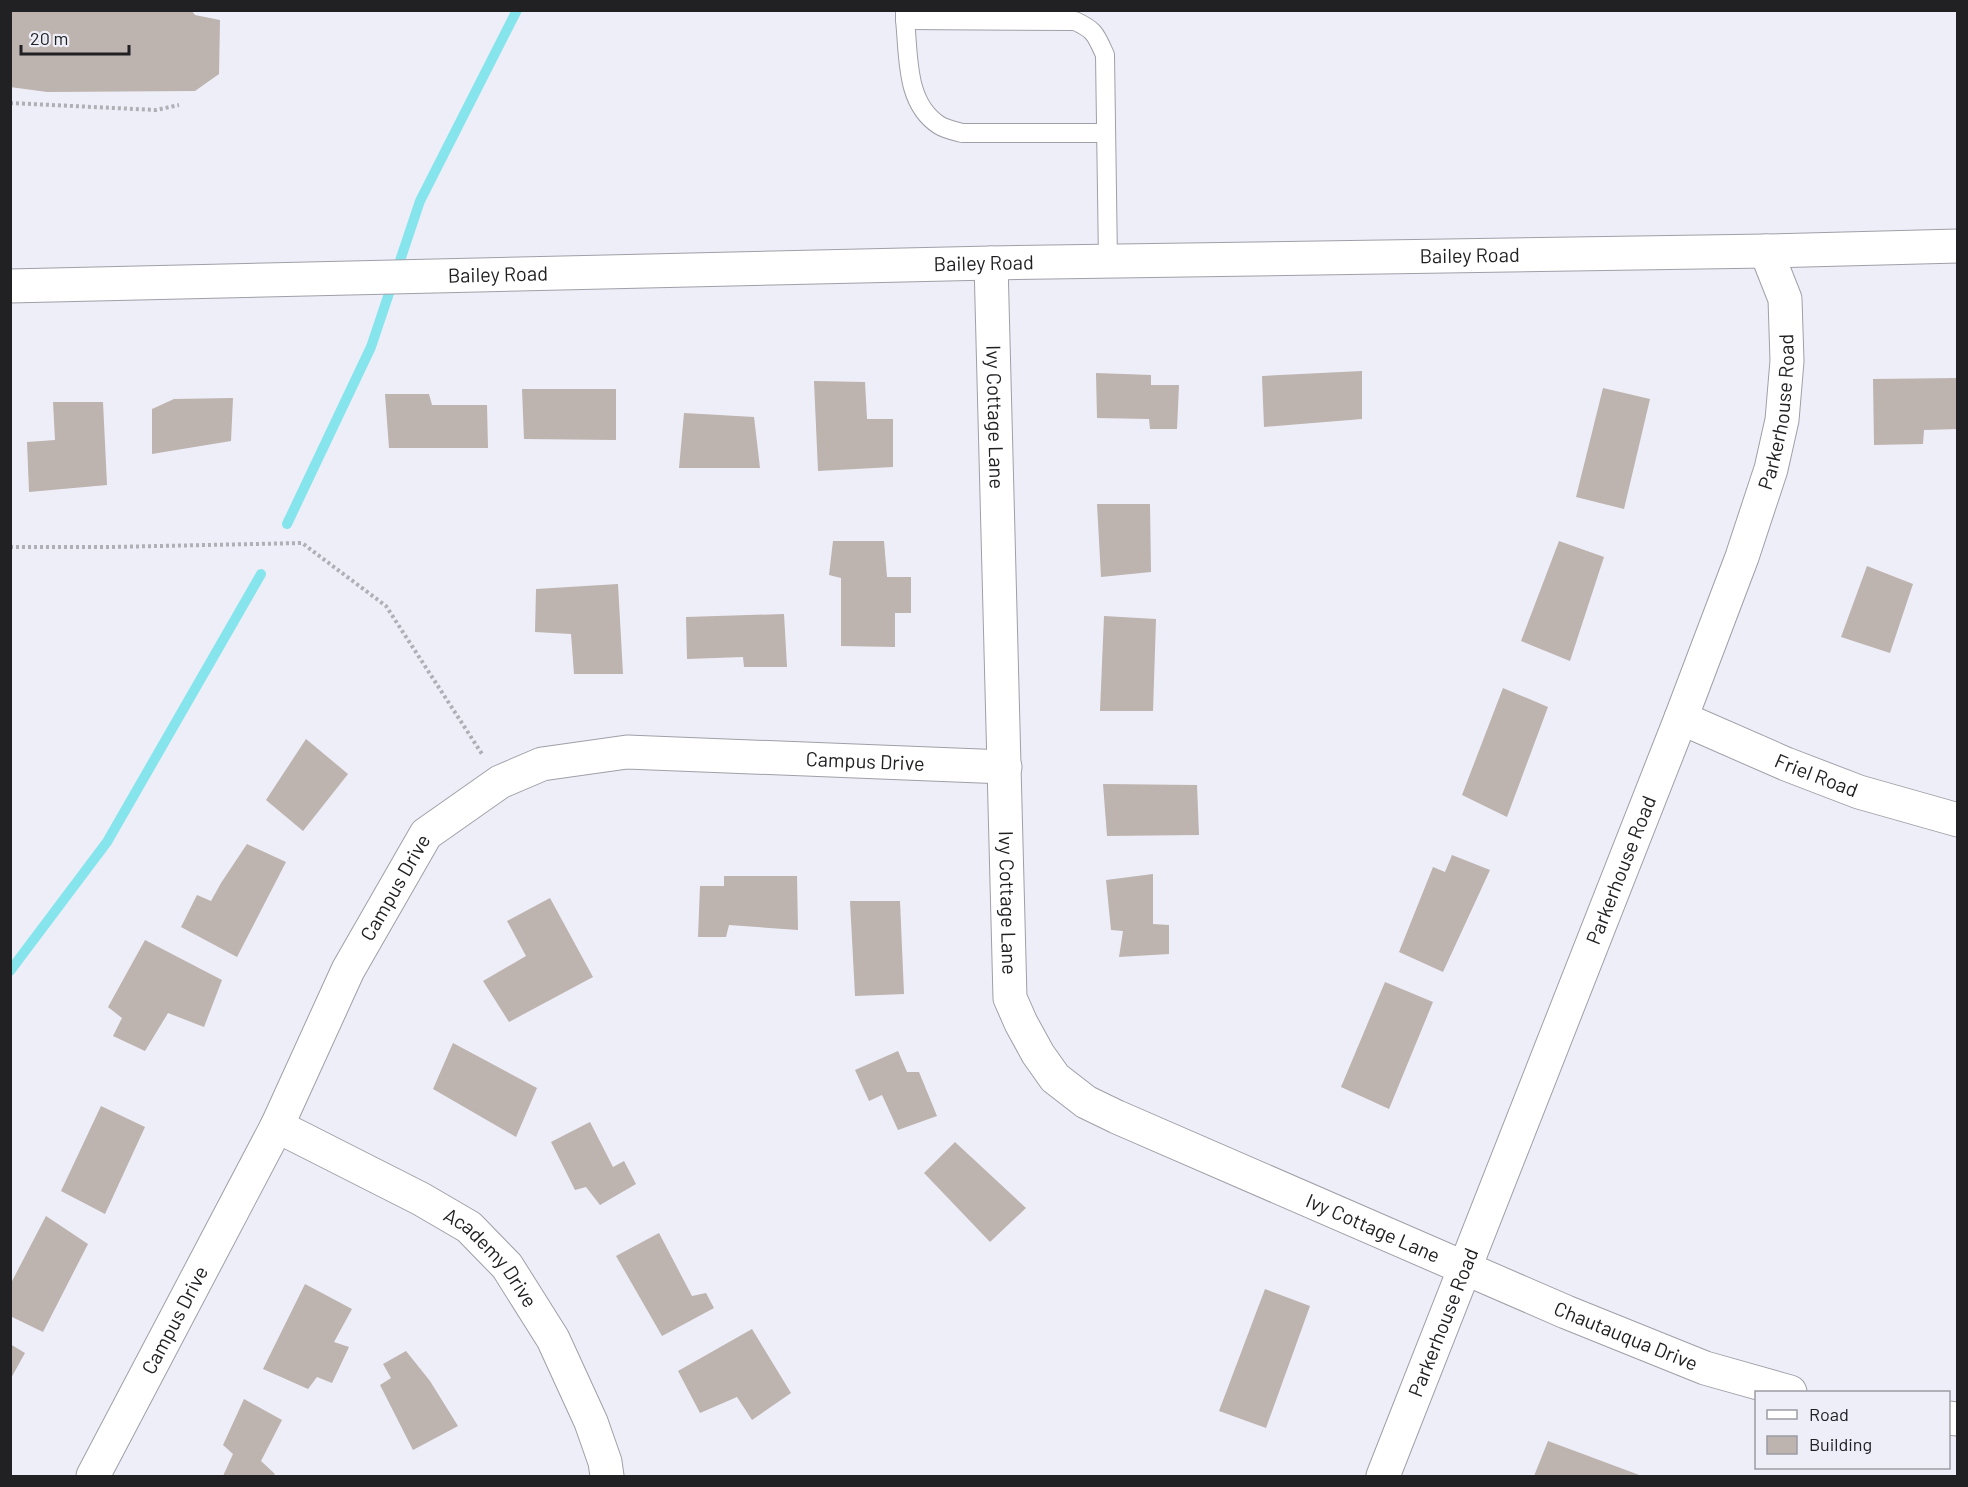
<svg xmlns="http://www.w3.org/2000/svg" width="1968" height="1487" font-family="Barlow,sans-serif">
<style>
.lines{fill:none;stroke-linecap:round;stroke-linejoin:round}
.stream{stroke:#86e5ec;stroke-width:10}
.building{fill:#bdb3af}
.service-casing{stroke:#9f9fa8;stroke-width:20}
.minor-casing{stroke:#9f9fa8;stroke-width:35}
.tertiary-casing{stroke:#9f9fa8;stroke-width:35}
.path{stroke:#afafb6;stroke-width:4;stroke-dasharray:3 3;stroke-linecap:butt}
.service{stroke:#fff;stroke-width:18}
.minor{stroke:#fff;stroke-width:33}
.tertiary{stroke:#fff;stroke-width:33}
.labels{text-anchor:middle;stroke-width:5;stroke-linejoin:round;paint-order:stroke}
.street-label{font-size:20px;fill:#212124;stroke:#eeeef8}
</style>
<rect width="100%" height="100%" fill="#eeeef8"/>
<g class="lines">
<!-- stream -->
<g class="stream">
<path d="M287,524L371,347L420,201L517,10"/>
<path d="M10,971L107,842L261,574"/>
</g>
</g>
<!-- building -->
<g class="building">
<path d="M10,10H191L195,15L220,20L219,74L195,91L47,92L10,87Z"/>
<path d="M1362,371V419L1264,427L1262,376Z"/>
<path d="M1096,373L1151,375V385H1179L1177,429H1150L1149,419L1097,418Z"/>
<path d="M1958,378V429L1924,430L1923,444L1874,445L1873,379Z"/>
<path d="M814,381L865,382L867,419H893V467L818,471Z"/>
<path d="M1603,388L1650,399L1624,509L1576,497Z"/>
<path d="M522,389H616V440L524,439Z"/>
<path d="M385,394H429L432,405H487L488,448H389Z"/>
<path d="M233,398L231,441L152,454V409L174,399Z"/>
<path d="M53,402H103L107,485L29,492L27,442L55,440Z"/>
<path d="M684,413L754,417L760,468H679Z"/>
<path d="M1097,504H1150L1151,572L1101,577Z"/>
<path d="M833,541H884L887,577H911V613H895V647L841,646V578L829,575Z"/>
<path d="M1559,541L1604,557L1570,661L1521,641Z"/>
<path d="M1867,566L1913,584L1890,653L1841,637Z"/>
<path d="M618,584L623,674H574L571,634L535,632L536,589Z"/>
<path d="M784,614L787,667H744L743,657L687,659L686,617Z"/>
<path d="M1104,616L1156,619L1153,711H1100Z"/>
<path d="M1503,688L1548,707L1507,817L1462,795Z"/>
<path d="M306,739L348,774L303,831L266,800Z"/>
<path d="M1103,784L1197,785L1199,835L1107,836Z"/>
<path d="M247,844L286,862L237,957L181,927L197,895L211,901L221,883Z"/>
<path d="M1452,855L1490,870L1443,972L1399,952L1433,867L1445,872Z"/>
<path d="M1153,874V924L1169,925V954L1119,957L1123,931L1111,930L1106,880Z"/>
<path d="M724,876H797L798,930L729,925L726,937H698L700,886H724Z"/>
<path d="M550,898L593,977L509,1022L483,981L526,956L507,921Z"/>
<path d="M850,901H900L904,994L855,996Z"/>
<path d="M145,940L222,980L204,1027L168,1013L145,1051L113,1036L122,1018L108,1007Z"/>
<path d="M1385,982L1433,1002L1389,1109L1341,1087Z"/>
<path d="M453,1043L537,1088L516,1137L433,1089Z"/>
<path d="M898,1051L907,1072H919L937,1116L898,1130L882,1095L869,1101L855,1070Z"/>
<path d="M101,1106L145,1127L105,1214L61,1191Z"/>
<path d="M590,1122L613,1167L624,1161L636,1184L600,1205L586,1187L575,1190L551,1142Z"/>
<path d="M955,1142L1026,1208L990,1242L924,1173Z"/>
<path d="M46,1216L88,1244L43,1332L10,1316V1285Z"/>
<path d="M659,1233L692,1296L706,1293L714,1308L662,1336L616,1256Z"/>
<path d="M305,1284L352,1309L334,1342L349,1347L332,1383L317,1377L308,1389L263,1369Z"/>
<path d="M1265,1289L1310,1306L1266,1428L1219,1411Z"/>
<path d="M752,1329L791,1393L752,1420L737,1397L700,1413L678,1371Z"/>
<path d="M10,1344L25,1353L10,1380Z"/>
<path d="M406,1351L430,1381L458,1426L413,1450L380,1385L391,1378L383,1364Z"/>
<path d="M244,1399L282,1420L261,1461L275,1474L273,1476H223L233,1454L223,1445Z"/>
<path d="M1548,1441L1642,1476H1534Z"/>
</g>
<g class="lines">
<!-- service casing -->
<g class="service-casing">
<g id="service">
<path d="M905,10V20L1075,21C1095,30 1096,35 1105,55L1108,261"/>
<path d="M905,20C909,56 905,103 939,125C945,129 955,131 962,133H1106"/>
</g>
</g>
<!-- minor casing -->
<g class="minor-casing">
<g id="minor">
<path id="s1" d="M991,263L1010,998L1021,1023L1038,1054L1055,1078L1086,1102L1117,1117L1566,1312L1705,1368L1790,1392"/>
<path id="s2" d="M1681,718L1786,764L1859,792L1958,820"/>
<path id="s3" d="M277,1126L421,1199L469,1227L507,1266L553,1339L591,1422L605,1462L607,1476"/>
<path d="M1948,1418L1958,1419"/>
<path id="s4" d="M93,1476L277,1126L348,970L426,834L500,782L542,764L627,752L1005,767"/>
<path id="s5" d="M1383,1476L1681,718L1742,557L1771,469L1782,420L1787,361L1785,299L1766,251"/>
</g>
</g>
<!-- tertiary casing -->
<g class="tertiary-casing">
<g id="tertiary">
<path id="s6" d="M10,286L991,263L1766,251L1958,246"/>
</g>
</g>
<!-- path -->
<g class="path">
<path d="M10,103L156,110L179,105"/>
<path d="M10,547H111L302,543L386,606L482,754"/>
</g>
<!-- service -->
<use href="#service" class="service"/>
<!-- minor -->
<use href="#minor" class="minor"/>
<!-- tertiary -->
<use href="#tertiary" class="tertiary"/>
</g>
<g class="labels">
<!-- street labels -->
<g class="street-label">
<text dy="7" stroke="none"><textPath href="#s6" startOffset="1460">Bailey Road</textPath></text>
<text dy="7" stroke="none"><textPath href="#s6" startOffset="974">Bailey Road</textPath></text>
<text dy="7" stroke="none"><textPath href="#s6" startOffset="488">Bailey Road</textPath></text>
<text dy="7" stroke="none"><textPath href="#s5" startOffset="1137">Parkerhouse Road</textPath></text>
<text dy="7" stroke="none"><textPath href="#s1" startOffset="154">Ivy Cottage Lane</textPath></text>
<text dy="7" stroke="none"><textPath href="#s4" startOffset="1184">Campus Drive</textPath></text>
<text dy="7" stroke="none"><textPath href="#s2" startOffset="147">Friel Road</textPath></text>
<text dy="7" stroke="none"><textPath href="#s5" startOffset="651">Parkerhouse Road</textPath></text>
<text dy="7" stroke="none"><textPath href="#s4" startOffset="662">Campus Drive</textPath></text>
<text dy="7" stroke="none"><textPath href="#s1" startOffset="640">Ivy Cottage Lane</textPath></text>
<text dy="7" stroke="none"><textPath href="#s1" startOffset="1180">Ivy Cottage Lane</textPath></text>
<text dy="7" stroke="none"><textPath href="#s3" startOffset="254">Academy Drive</textPath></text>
<text dy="7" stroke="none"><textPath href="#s4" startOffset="176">Campus Drive</textPath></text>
<text dy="7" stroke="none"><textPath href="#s5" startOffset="165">Parkerhouse Road</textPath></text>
<text dy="7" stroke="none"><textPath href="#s1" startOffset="1455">Chautauqua Drive</textPath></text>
</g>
</g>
<!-- border -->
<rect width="1968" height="1487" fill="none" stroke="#212124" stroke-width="24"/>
<!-- legend -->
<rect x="1755" y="1391" width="195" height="78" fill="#eeeef8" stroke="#9c9ca3" stroke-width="1.5"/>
<rect x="1767" y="1410" width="30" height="9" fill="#ffffff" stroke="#9c9ca3" stroke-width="1.5"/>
<text x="1809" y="1421" font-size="18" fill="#212124">Road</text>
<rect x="1767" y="1436" width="30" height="18" fill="#bdb3af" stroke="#9c9ca3" stroke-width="1.5"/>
<text x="1809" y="1451" font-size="18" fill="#212124">Building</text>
<!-- scale -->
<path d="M21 45v9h108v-9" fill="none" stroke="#212124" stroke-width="3"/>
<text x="30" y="45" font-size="18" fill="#212124" stroke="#eeeef8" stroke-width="4.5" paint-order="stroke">20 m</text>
</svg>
